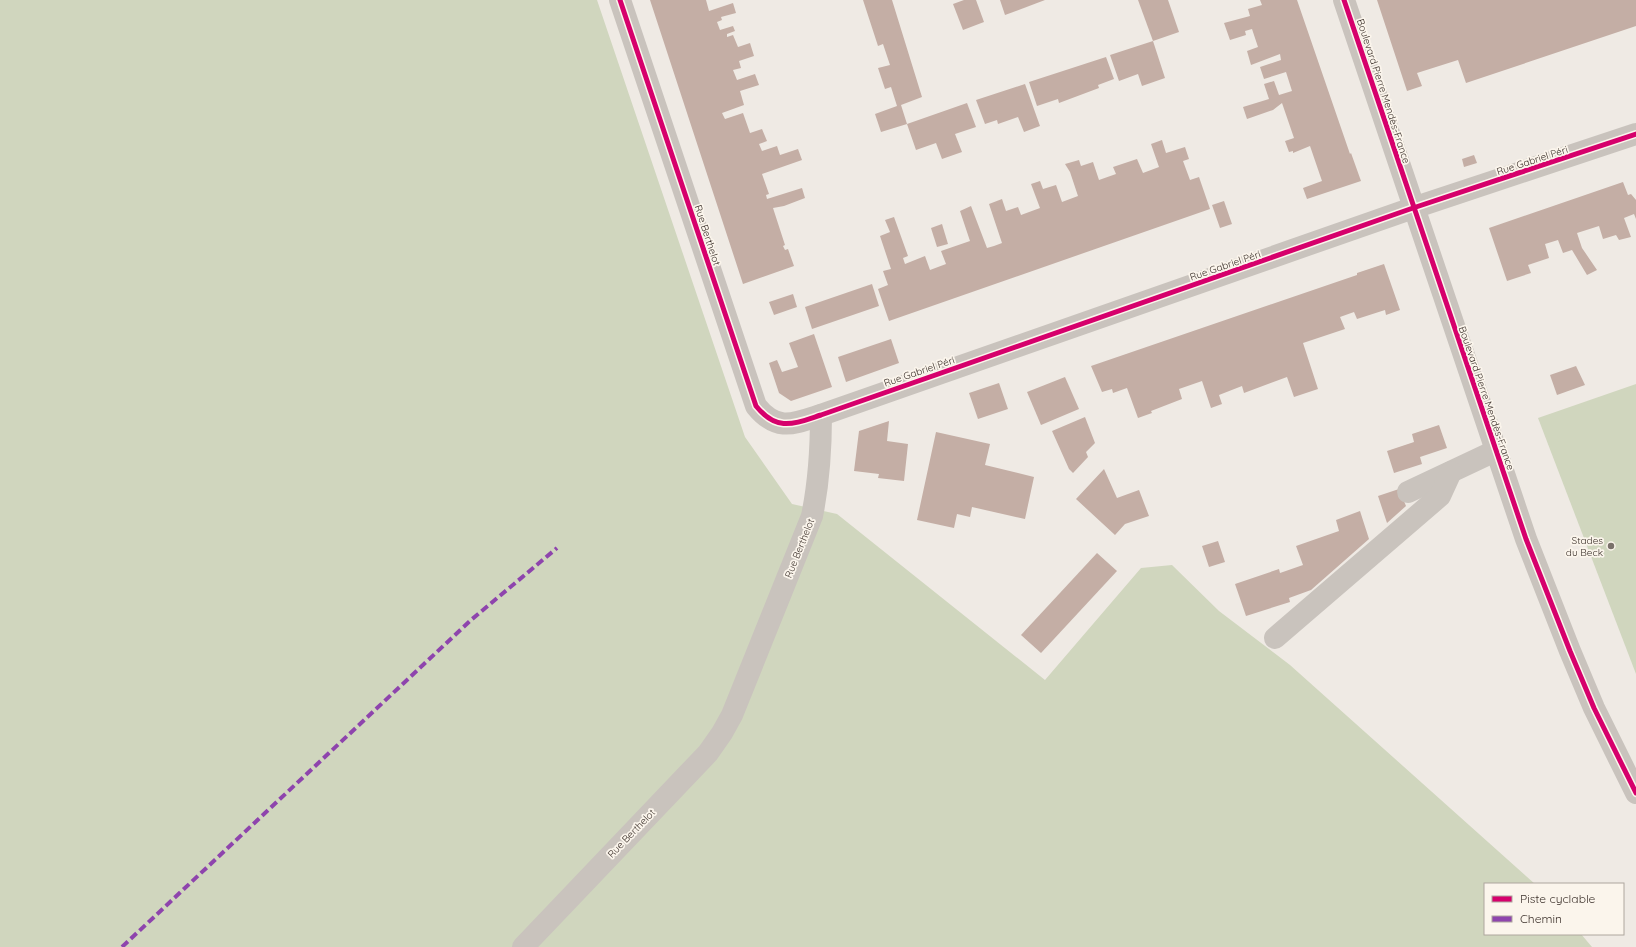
<svg xmlns="http://www.w3.org/2000/svg" width="1636" height="947" font-family="Quicksand,sans-serif">
<style>
.green{fill:#d0d6be}
.building{fill:#c4aea5}
.lines{fill:none;stroke-linecap:round;stroke-linejoin:round}
.minor{stroke:#c9c3bd;stroke-width:22}
.quiet{stroke:#8e44ad;stroke-width:4;stroke-dasharray:8 4;stroke-linecap:butt}
.cycleway-casing{stroke:#fbf5ec;stroke-width:8}
.cycleway{stroke:#d6006c;stroke-width:5}
.poi-dot{fill:#7a716b;stroke:#fbf5ec;stroke-width:1.5}
.labels{text-anchor:middle;stroke-width:3.5;stroke-linejoin:round;paint-order:stroke}
.street-label{font-size:10px;fill:#3b302a;stroke:#fbf5ec}
.poi-label{font-size:10px;fill:#3b302a;stroke:#fbf5ec;text-anchor:end}
</style>
<rect width="100%" height="100%" fill="#efeae4"/>
<!-- green -->
<g class="green">
<path d="M0,0H597L745,437L792,504L837,514L1045,680L1141,568L1172,565L1219,611L1290,665L1535,884H1485V934H1581L1592,947H0Z"/>
<path d="M1636,384V674L1538,418Z"/>
</g>
<!-- building -->
<g class="building">
<path d="M650,0H706L709,11L733,3L736,13L721,17L722,20L717,22L720,30L733,26L735,31L727,34V37L733,35L738,47L750,43L754,56L739,61L741,68L733,70L737,80L755,74L759,85L740,91L744,105L722,113L725,119L743,113L750,133L762,129L767,141L759,144L762,151L777,146L780,155L798,149L802,160L762,174L769,194L766,195L767,199L802,188L805,198L784,206L773,208L785,245L783,246L785,250L788,249L794,266L743,284Z"/>
<path d="M863,0H892L922,97L901,105L907,124L881,132L875,114L897,106L891,87L885,89L878,68L890,65L883,44L878,46Z"/>
<path d="M964,0H976L984,22L963,30L953,4Z"/>
<path d="M1000,0H1045L1005,15Z"/>
<path d="M1138,0H1168L1179,32L1153,41Z"/>
<path d="M1260,0H1297L1350,154L1351,153L1361,181L1307,199L1303,188L1322,181L1310,146L1293,153V151L1289,152L1285,141L1294,138L1282,103L1273,110L1247,119L1243,107L1269,99L1264,84L1274,81L1279,95L1292,91L1286,72L1264,79L1260,67L1281,60L1280,54L1251,65L1247,51L1258,47L1252,29L1245,31L1246,35L1230,40L1224,23L1250,16L1248,9L1262,5Z"/>
<path d="M1377,0H1636V26L1466,83L1458,60L1417,73L1422,86L1407,91Z"/>
<path d="M1153,41L1165,78L1142,86L1138,74L1119,81L1110,55Z"/>
<path d="M1106,57L1114,79L1098,85L1099,88L1059,103L1058,99L1037,106L1029,82Z"/>
<path d="M1025,84L1040,126L1024,132L1018,117L998,124L997,120L985,124L976,100Z"/>
<path d="M967,103L976,127L955,134L962,152L942,159L936,143L916,150L907,124Z"/>
<path d="M1162,140L1166,153L1185,147L1189,159L1183,161L1190,180L1199,177L1210,209L889,321L878,289L888,285L883,271L891,269L880,236L890,232L885,220L894,217L908,256L903,258L905,264L925,256L930,270L946,264L941,251L970,241L960,211L971,206L987,248L994,246L1002,243L989,204L1002,199L1006,211L1018,207L1021,215L1040,208L1031,184L1040,181L1043,189L1056,185L1062,202L1078,196L1070,172L1065,164L1079,160L1081,166L1093,162L1099,180L1116,174L1113,167L1137,159L1143,173L1159,167L1151,144Z"/>
<path d="M1474,155L1477,163L1464,167L1462,159Z"/>
<path d="M1623,182L1628,195L1631,194L1636,200V219L1634,214L1624,218L1631,237L1619,240L1616,235L1603,239L1599,226L1577,233L1582,248L1597,270L1587,275L1572,250L1563,253L1558,240L1545,244L1549,258L1528,265L1531,273L1507,281L1489,228Z"/>
<path d="M1224,201L1232,224L1220,228L1212,205Z"/>
<path d="M942,224L948,244L937,247L931,228Z"/>
<path d="M1384,264L1400,310L1386,315L1385,310L1357,319L1354,312L1340,317L1345,329L1303,343L1318,389L1294,397L1287,377L1244,393L1242,386L1219,395L1222,404L1211,408L1202,381L1179,389L1182,399L1151,411L1152,413L1138,418L1127,388L1113,393L1112,389L1102,392L1091,366L1357,275V273Z"/>
<path d="M872,284L879,306L812,329L805,307Z"/>
<path d="M793,294L797,307L774,315L769,302Z"/>
<path d="M814,334L832,387L791,401L779,393L769,363L777,360L782,372L798,367L789,343Z"/>
<path d="M891,339L899,363L846,382L838,357Z"/>
<path d="M1576,366L1585,385L1557,395L1550,375Z"/>
<path d="M1065,377L1079,409L1041,425L1027,392Z"/>
<path d="M999,383L1008,409L978,419L969,393Z"/>
<path d="M1085,417L1095,443L1086,452L1088,457L1073,473L1069,469L1052,431Z"/>
<path d="M889,421L887,441L908,444L904,481L878,478L879,474L854,471L859,431Z"/>
<path d="M1439,425L1447,448L1420,457L1422,464L1394,473L1387,451L1414,442L1412,434Z"/>
<path d="M936,432L990,444L985,465L1034,477L1025,519L972,507L970,517L957,514L954,528L917,520Z"/>
<path d="M1104,469L1117,498L1139,490L1149,516L1125,524L1115,535L1076,499Z"/>
<path d="M1399,489L1406,506L1387,523L1378,496Z"/>
<path d="M1360,511L1369,539L1311,590L1289,598L1290,602L1246,616L1235,584L1279,569L1280,573L1303,565L1296,546L1339,531L1336,520Z"/>
<path d="M1218,541L1225,562L1209,567L1202,546Z"/>
<path d="M1097,553L1117,571L1041,653L1021,635Z"/>
</g>
<g class="lines">
<!-- minor -->
<g class="minor">
<path d="M620,0L756,406C777,432 793,424 821,415L1413,208L1636,134"/>
<path d="M1344,0L1526,539L1570,651L1594,708L1636,793"/>
<path d="M1408,492L1495,451"/>
<path d="M1275,638L1440,496L1451,472"/>
<path d="M523,947L708,753L722,733L732,715L812,516C819,482 821,450 821,415"/>
</g>
<!-- quiet -->
<path class="quiet" d="M122,947L471,620L557,548"/>
<!-- cycleway casing -->
<g class="cycleway-casing">
<g id="cycleway">
<path d="M620,0L756,406C777,432 793,424 821,415L1413,208L1636,134"/>
<path d="M1344,0L1526,539L1570,651L1594,708L1636,793"/>
</g>
</g>
<!-- cycleway -->
<use href="#cycleway" class="cycleway"/>
</g>
<!-- markers -->
<circle class="poi-dot" cx="1611" cy="546" r="4"/>
<g class="labels">
<!-- street labels -->
<g class="street-label">
<text transform="translate(1384 91) rotate(72)" y="4">Boulevard Pierre Mendès-France</text>
<text transform="translate(1532 160) rotate(-18)" y="4">Rue Gabriel Péri</text>
<text transform="translate(708 235) rotate(72)" y="4">Rue Berthelot</text>
<text transform="translate(1225 265) rotate(-19)" y="4">Rue Gabriel Péri</text>
<text transform="translate(919 371) rotate(-19)" y="4">Rue Gabriel Péri</text>
<text transform="translate(1487 398) rotate(71)" y="4">Boulevard Pierre Mendès-France</text>
<text transform="translate(799 548) rotate(-68)" y="4">Rue Berthelot</text>
<text transform="translate(631 833) rotate(-46)" y="4">Rue Berthelot</text>
</g>
<!-- poi labels -->
<g class="poi-label">
<text x="1603" y="544">Stades<tspan x="1603" dy="12">du Beck</tspan></text>
</g>
</g>
<!-- legend -->
<rect x="1484" y="883" width="140" height="52" fill="#fbf5ec" stroke="#aea69e"/>
<rect x="1492" y="896" width="20" height="6" fill="#d6006c" stroke="#aea69e"/>
<text x="1520" y="903" font-size="12" fill="#3b302a">Piste cyclable</text>
<rect x="1492" y="916" width="20" height="6" fill="#8e44ad" stroke="#aea69e"/>
<text x="1520" y="923" font-size="12" fill="#3b302a">Chemin</text>
</svg>
